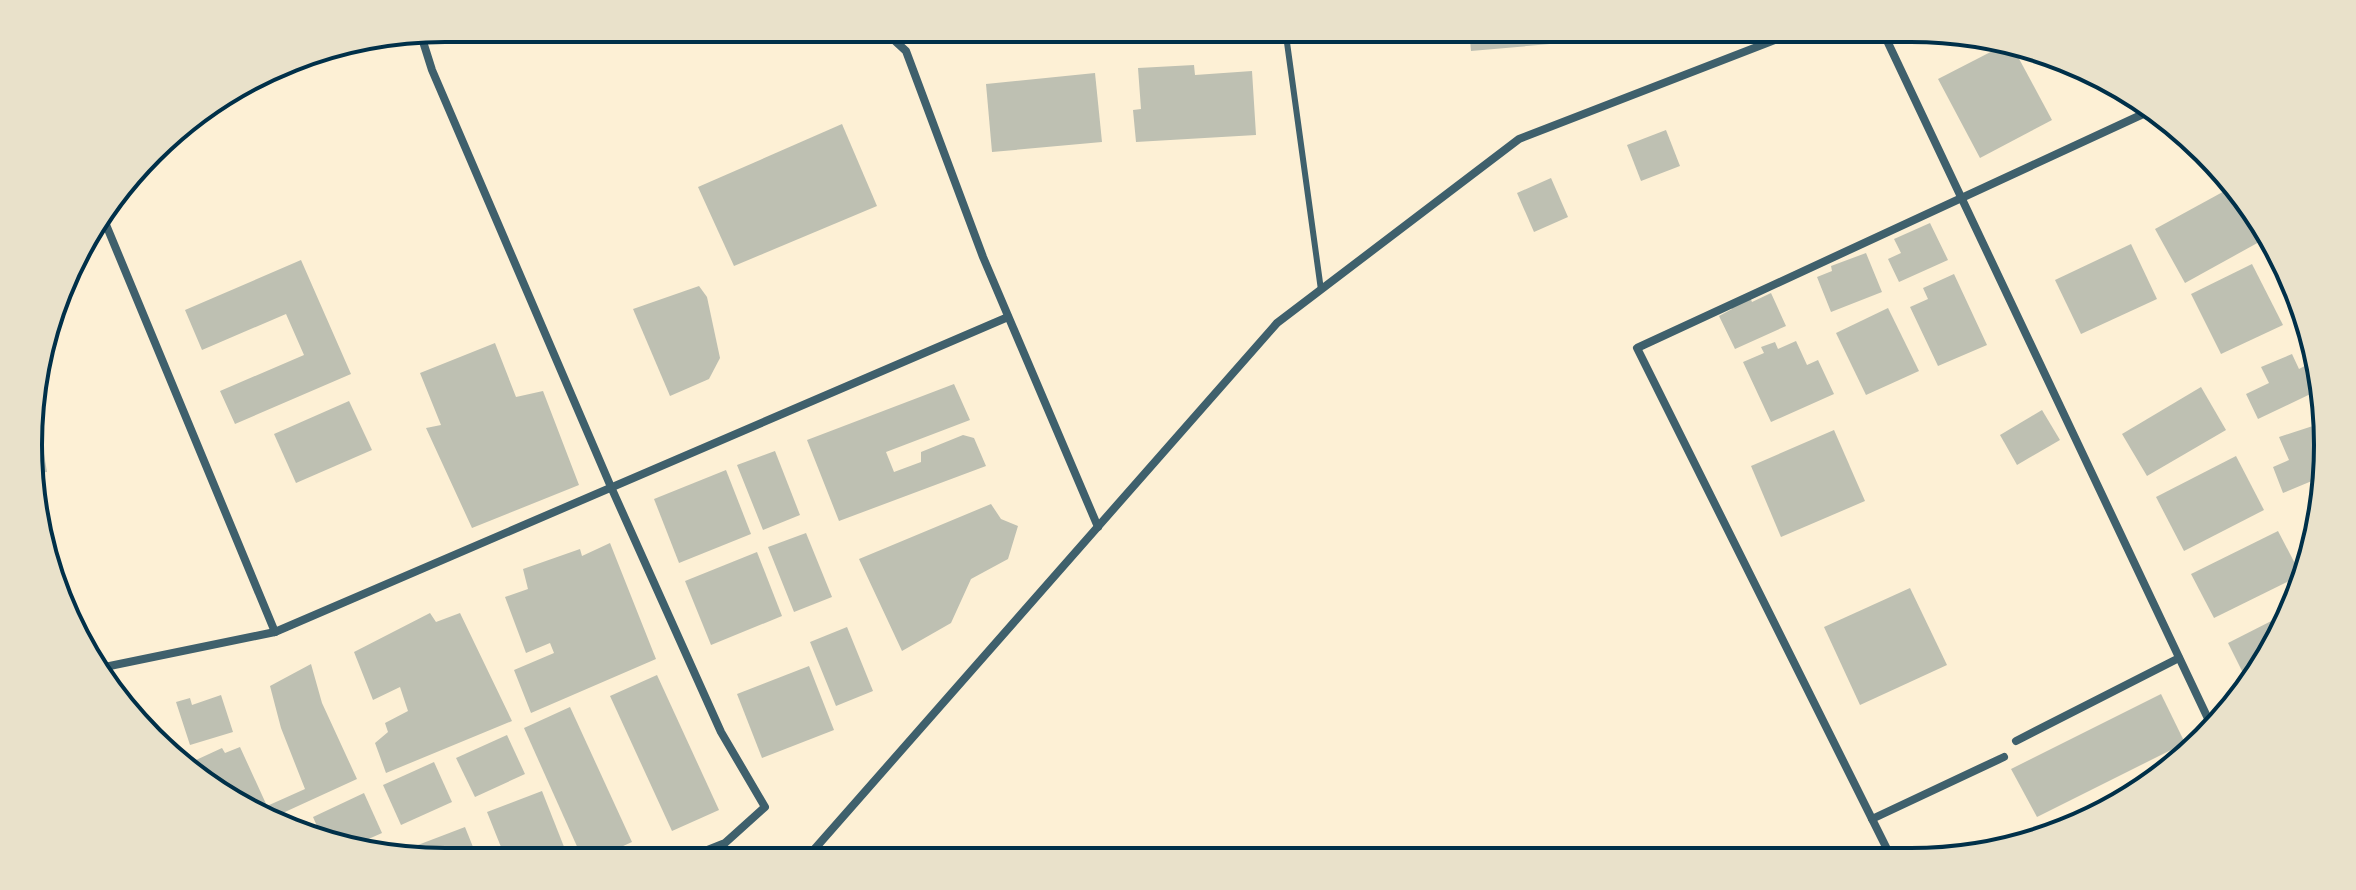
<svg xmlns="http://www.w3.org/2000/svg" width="2356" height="890" font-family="'Alegreya Sans',sans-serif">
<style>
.building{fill:#bec0b2}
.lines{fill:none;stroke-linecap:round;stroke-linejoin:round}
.service{stroke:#3f606c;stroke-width:6}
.minor{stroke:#3f606c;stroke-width:8}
.rim{fill:none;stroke:#003049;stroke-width:4}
</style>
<rect width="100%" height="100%" fill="#fdf0d5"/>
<!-- building -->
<g class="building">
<path d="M1469,28H1583L1584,41L1471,51Z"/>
<path d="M2010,42L2052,120L1980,158L1938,79Z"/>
<path d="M328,47L278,71L277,70L311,50Z"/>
<path d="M1194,65L1195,75L1252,71L1256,135L1136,142L1133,110L1141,109L1138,68Z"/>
<path d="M1095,73L1102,142L992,152L986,84Z"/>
<path d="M842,124L877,206L734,266L698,187Z"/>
<path d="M1666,130L1680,166L1641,181L1627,145Z"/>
<path d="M1551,178L1568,217L1534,232L1517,193Z"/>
<path d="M2230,188L2261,241L2185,283L2155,229Z"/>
<path d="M1930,223L1948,260L1899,282L1888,259L1901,253L1894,239Z"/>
<path d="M2131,244L2157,299L2081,334L2055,280Z"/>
<path d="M1866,253L1882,292L1831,312L1817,277L1832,271L1831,266Z"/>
<path d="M301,260L351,374L235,424L220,391L304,355L286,314L202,350L185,310Z"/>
<path d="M2252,264L2283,325L2221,354L2191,294Z"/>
<path d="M1954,274L1987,345L1938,366L1910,307L1928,299L1923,288Z"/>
<path d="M699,286L707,297L720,358L709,379L670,396L633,309Z"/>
<path d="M1771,293L1786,326L1735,349L1719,316L1732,309L1730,305L1750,297L1752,302Z"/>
<path d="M1888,308L1919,371L1866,395L1836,333Z"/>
<path d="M1796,341L1807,365L1818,360L1834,394L1771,422L1743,362L1764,353L1761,347L1775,342L1778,349Z"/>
<path d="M495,343L516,397L543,391L579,485L472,528L426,428L441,425L420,373Z"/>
<path d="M2292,354L2299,369L2314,361L2323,388L2258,419L2246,394L2269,383L2261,367Z"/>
<path d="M954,384L970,420L886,452L894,472L921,462V452L963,435L974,438L986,466L839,521L807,440Z"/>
<path d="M2201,387L2226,430L2147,476L2122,434Z"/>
<path d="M349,401L372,450L296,483L274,434Z"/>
<path d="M32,406H36L47,472L34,474Z"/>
<path d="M2042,410L2060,440L2017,465L2000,435Z"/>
<path d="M2322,423L2319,478L2283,493L2273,467L2289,460L2279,437Z"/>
<path d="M1834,430L1865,501L1781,537L1751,466Z"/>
<path d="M775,451L800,515L763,530L737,465Z"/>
<path d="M2236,456L2264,510L2184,551L2156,497Z"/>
<path d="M726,470L751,534L679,563L654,499Z"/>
<path d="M991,504L1001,519L1018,526L1008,559L971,579L951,623L902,651L859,559Z"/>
<path d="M2278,531L2301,575L2214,618L2191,574Z"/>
<path d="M806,533L832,597L794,612L768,547Z"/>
<path d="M610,543L656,659L531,713L514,670L554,653L550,643L526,653L505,597L528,589L523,569L580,549L582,556Z"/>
<path d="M757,552L782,616L711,645L685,581Z"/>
<path d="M1910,588L1947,665L1860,705L1824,627Z"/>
<path d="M2289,612L2272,654L2248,683L2228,643Z"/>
<path d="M430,613L436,622L460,613L512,721L386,773L375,743L388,732L385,723L408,711L400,687L373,700L354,652Z"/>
<path d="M847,627L873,691L836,706L810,642Z"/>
<path d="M311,664L322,703L357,779L274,817L208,784L196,760L222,748L225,753L240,747L267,806L305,789L281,728L270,686Z"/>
<path d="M809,666L834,730L762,758L737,694Z"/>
<path d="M657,675L719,810L672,831L610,696Z"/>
<path d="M2161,694L2185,743L2037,817L2011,769Z"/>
<path d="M221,695L233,732L190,745L176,702L190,698L192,705Z"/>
<path d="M570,707L632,842L588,862H584L524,728Z"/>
<path d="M507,735L525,774L475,797L456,758Z"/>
<path d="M434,762L452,802L401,825L383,785Z"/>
<path d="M542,791L570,862H507L487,812Z"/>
<path d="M364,793L382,833L346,849L324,842L313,817Z"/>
<path d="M465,827L479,862L414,858L410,848Z"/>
</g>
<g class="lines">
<!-- service -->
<path class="service" d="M1285,28L1321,290"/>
<!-- minor -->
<g class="minor">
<path d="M881,28L906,51L983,257L1098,527"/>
<path d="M1881,28L2212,727"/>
<path d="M420,32L432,70L611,487L721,732L765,807L725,843L680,861"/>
<path d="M102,215L275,632L1008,317"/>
<path d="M95,669L275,632"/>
<path d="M2016,741L2179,658"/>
<path d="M1872,819L2004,757"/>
<path d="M1892,859L1637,348L2154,109"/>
<path d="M804,861L1277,323L1519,139L1806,28"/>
</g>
</g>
<!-- crop -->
<path d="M0 0H2356V890H0ZM445 42H1911A403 403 0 0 1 2314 445V445A403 403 0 0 1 1911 848H445A403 403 0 0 1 42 445V445A403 403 0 0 1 445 42Z" fill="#e9e1ca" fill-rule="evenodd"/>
<path class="rim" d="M445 42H1911A403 403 0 0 1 2314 445V445A403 403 0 0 1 1911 848H445A403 403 0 0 1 42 445V445A403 403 0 0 1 445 42Z"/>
</svg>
